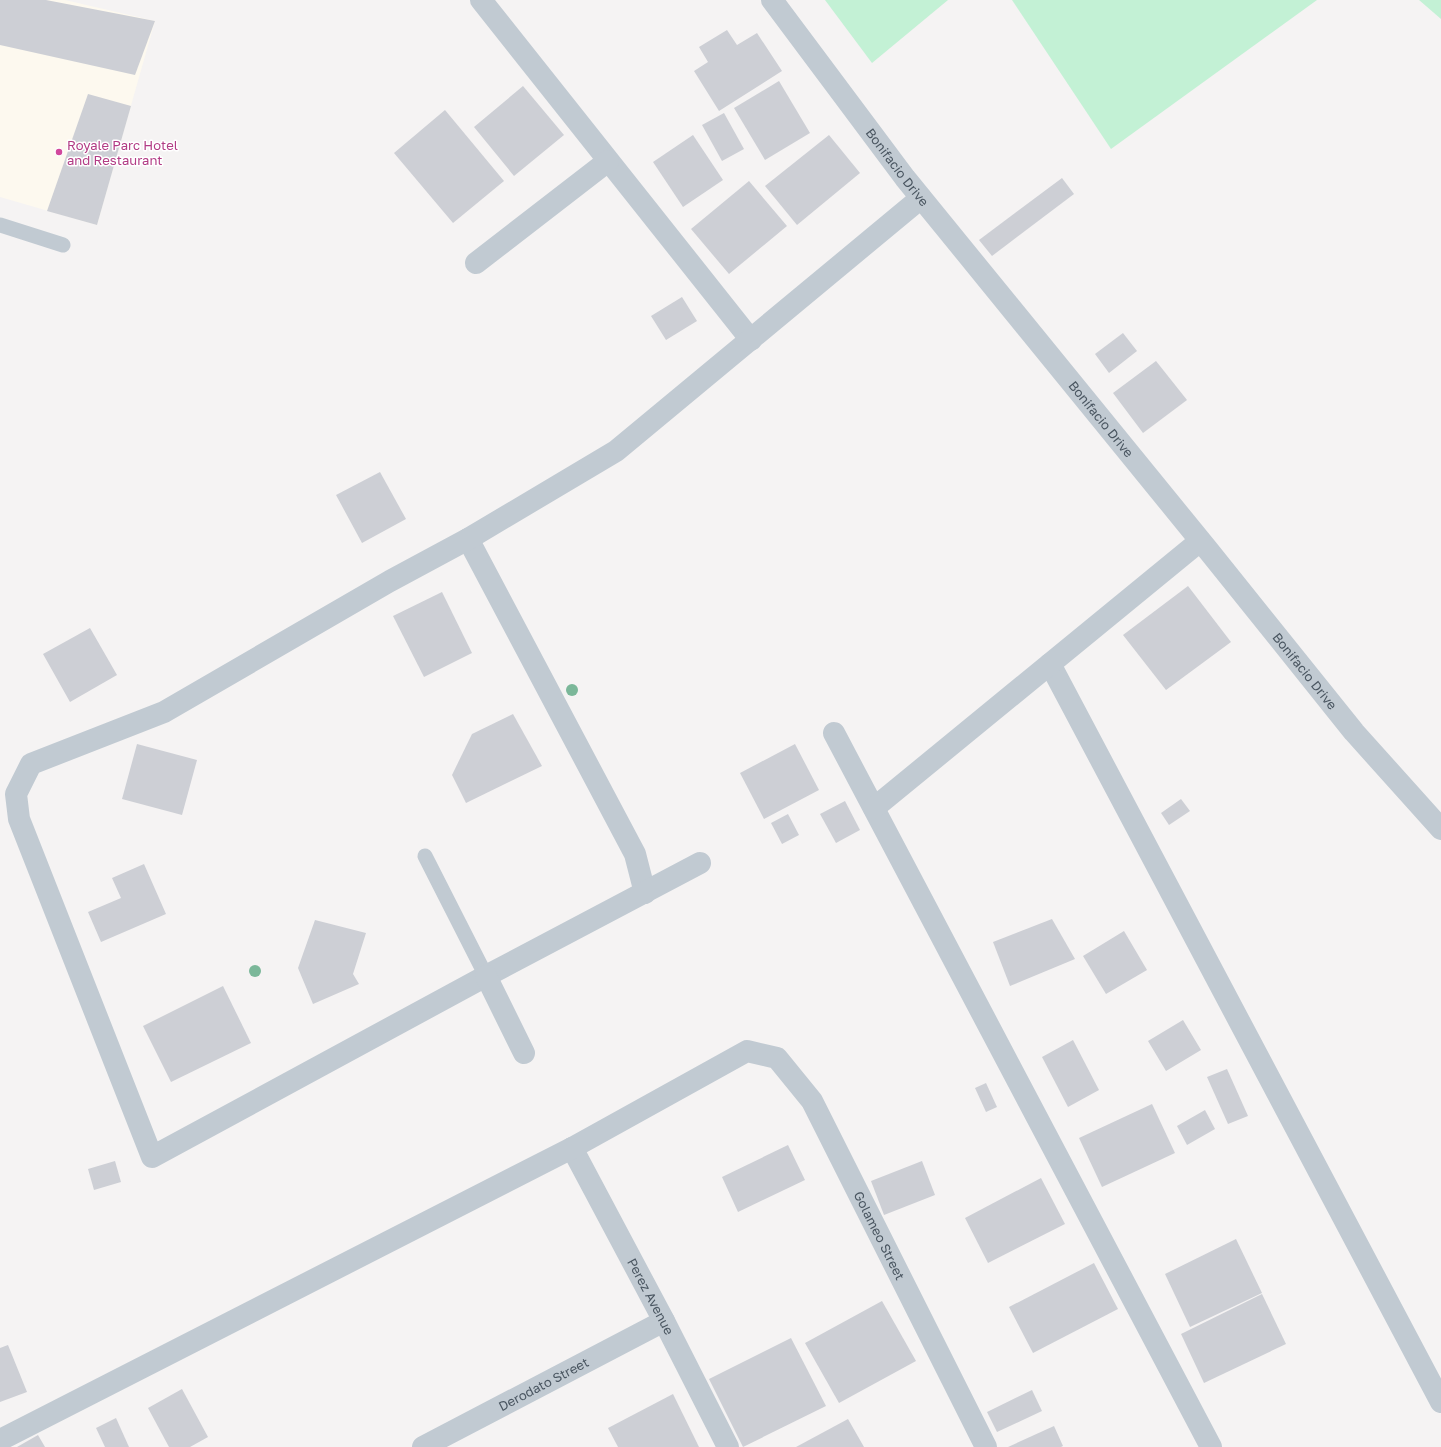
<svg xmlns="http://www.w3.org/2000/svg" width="1441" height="1447" font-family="'Golos Text',sans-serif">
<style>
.commercial{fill:#fdf9ef}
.green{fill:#c3f1d5}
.building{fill:#cdcfd5}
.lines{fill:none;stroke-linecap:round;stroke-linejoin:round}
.service{stroke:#c1cad2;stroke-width:15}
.minor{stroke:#c1cad2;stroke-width:22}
.tertiary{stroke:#c1cad2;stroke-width:22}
.tree{fill:#7bb799}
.hotel-dot{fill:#d1479c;stroke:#fff;stroke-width:1.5}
.labels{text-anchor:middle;stroke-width:3;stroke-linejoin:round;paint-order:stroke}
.hotel-label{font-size:13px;fill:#b23c85;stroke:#fff;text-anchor:start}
.street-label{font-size:13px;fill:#4a5661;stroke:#fff}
</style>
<rect width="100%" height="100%" fill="#f5f3f3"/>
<!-- commercial -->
<path class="commercial" d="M0,0H65L155,21L97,225L0,197Z"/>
<!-- green -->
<g class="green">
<path d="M825,0H948L872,63Z"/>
<path d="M1012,0H1317L1111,149Z"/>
<path d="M1419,0H1441V19Z"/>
</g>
<!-- building -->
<g class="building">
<path d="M0,0H46L155,21L135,75L0,45Z"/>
<path d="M727,30L737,45L757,33L782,71L719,111L694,71L708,62L699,47Z"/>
<path d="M779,81L810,133L765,160L734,108Z"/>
<path d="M523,86L564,135L514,176L474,127Z"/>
<path d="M88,94L131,106L97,225L47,211Z"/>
<path d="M445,110L504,181L453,223L394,153Z"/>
<path d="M724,113L744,149L722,161L702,125Z"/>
<path d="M693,135L723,180L683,207L653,162Z"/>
<path d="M829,135L860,173L797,225L765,186Z"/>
<path d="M1062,178L1074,194L992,256L979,240Z"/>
<path d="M749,181L787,226L729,274L691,229Z"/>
<path d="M682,297L697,321L666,340L651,316Z"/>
<path d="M1123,333L1137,351L1109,373L1095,354Z"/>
<path d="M1156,361L1187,400L1143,433L1113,393Z"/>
<path d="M380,472L406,519L362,543L336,495Z"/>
<path d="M1188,586L1231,642L1166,690L1123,635Z"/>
<path d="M442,592L472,653L424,677L393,616Z"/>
<path d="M90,628L117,675L70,702L43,654Z"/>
<path d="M513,714L542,766L466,803L452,775L472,734Z"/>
<path d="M137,744L197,760L182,815L122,799Z"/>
<path d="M795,744L819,790L764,819L740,773Z"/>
<path d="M1181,799L1190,811L1169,825L1161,813Z"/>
<path d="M845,801L860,830L836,843L820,814Z"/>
<path d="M788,814L799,835L782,844L771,823Z"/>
<path d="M144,864L166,914L101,942L88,912L121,898L112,878Z"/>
<path d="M1052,919L1075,959L1010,986L993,942Z"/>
<path d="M315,920L366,933L353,974L359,984L313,1004L298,968Z"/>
<path d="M1124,931L1147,970L1106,994L1083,956Z"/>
<path d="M223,986L251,1043L171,1082L143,1026Z"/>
<path d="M1183,1020L1201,1050L1166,1071L1148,1041Z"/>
<path d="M1073,1040L1099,1090L1068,1107L1042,1057Z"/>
<path d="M1227,1069L1248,1116L1228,1124L1207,1077Z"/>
<path d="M986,1083L997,1107L986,1112L975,1088Z"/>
<path d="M1152,1104L1175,1153L1102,1187L1079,1138Z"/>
<path d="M1205,1110L1215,1129L1187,1145L1177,1126Z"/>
<path d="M788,1145L805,1180L738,1212L722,1177Z"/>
<path d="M115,1161L121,1182L94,1190L88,1169Z"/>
<path d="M922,1161L935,1195L884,1215L871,1181Z"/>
<path d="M1041,1178L1065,1224L988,1263L965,1218Z"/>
<path d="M1236,1239L1262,1293L1190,1327L1165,1274Z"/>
<path d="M1094,1263L1118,1309L1033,1353L1009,1307Z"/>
<path d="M1262,1294L1286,1344L1204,1383L1181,1334Z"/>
<path d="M882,1301L916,1361L839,1403L805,1343Z"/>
<path d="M791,1338L826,1406L743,1447L709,1379Z"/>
<path d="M8,1345L27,1392L0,1402V1348Z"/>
<path d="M182,1389L208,1437L190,1447H169L148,1408Z"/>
<path d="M1032,1390L1042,1411L997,1432L987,1412Z"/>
<path d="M673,1394L699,1447H618L608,1428Z"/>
<path d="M116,1418L129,1447H105L96,1428Z"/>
<path d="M848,1419L864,1447H796Z"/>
<path d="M1054,1426L1063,1446L1061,1447H1008Z"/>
<path d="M38,1435L45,1447H17Z"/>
</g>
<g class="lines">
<!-- service -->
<g class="service">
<path d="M0,225L63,245"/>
<path d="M425,856L486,976"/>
</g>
<!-- minor -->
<g class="minor">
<path d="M481,0L751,340"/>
<path d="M476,263L608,161"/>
<path d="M468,539L635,854L645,893"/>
<path d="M1050,664L1441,1402"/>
<path d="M834,733L1211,1447"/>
<path d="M874,808L1200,541"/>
<path d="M700,863L486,976L152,1157L19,819L16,794L31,764L164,712L390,581L468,539L616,451L921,198"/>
<path d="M486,976L524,1053"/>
<path id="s1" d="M572,1148L664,1321L728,1447"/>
<path id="s2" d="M0,1440L572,1148L747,1051L777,1058L812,1101L986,1447"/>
<path id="s3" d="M423,1447L664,1321"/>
</g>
<!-- tertiary -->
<path class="tertiary" id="s4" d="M772,0L905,178L1208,550L1354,732L1441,829"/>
</g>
<!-- trees -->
<g class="tree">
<circle cx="572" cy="690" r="6"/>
<circle cx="255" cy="971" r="6"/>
</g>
<!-- markers -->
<circle class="hotel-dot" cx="59" cy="152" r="4"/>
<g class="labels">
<!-- hotel labels -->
<g class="hotel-label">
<text x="67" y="150">Royale Parc Hotel<tspan x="67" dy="15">and Restaurant</tspan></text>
</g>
<!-- street labels -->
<g class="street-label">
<text dy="5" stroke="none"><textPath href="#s4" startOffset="209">Bonifacio Drive</textPath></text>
<text dy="5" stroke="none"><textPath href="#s4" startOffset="533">Bonifacio Drive</textPath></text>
<text dy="5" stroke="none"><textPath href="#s4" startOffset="857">Bonifacio Drive</textPath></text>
<text dy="5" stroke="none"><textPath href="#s2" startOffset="1079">Golameo Street</textPath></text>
<text dy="5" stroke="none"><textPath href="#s1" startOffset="168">Perez Avenue</textPath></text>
<text dy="5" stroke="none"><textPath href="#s3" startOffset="136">Derodato Street</textPath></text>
</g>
</g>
</svg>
